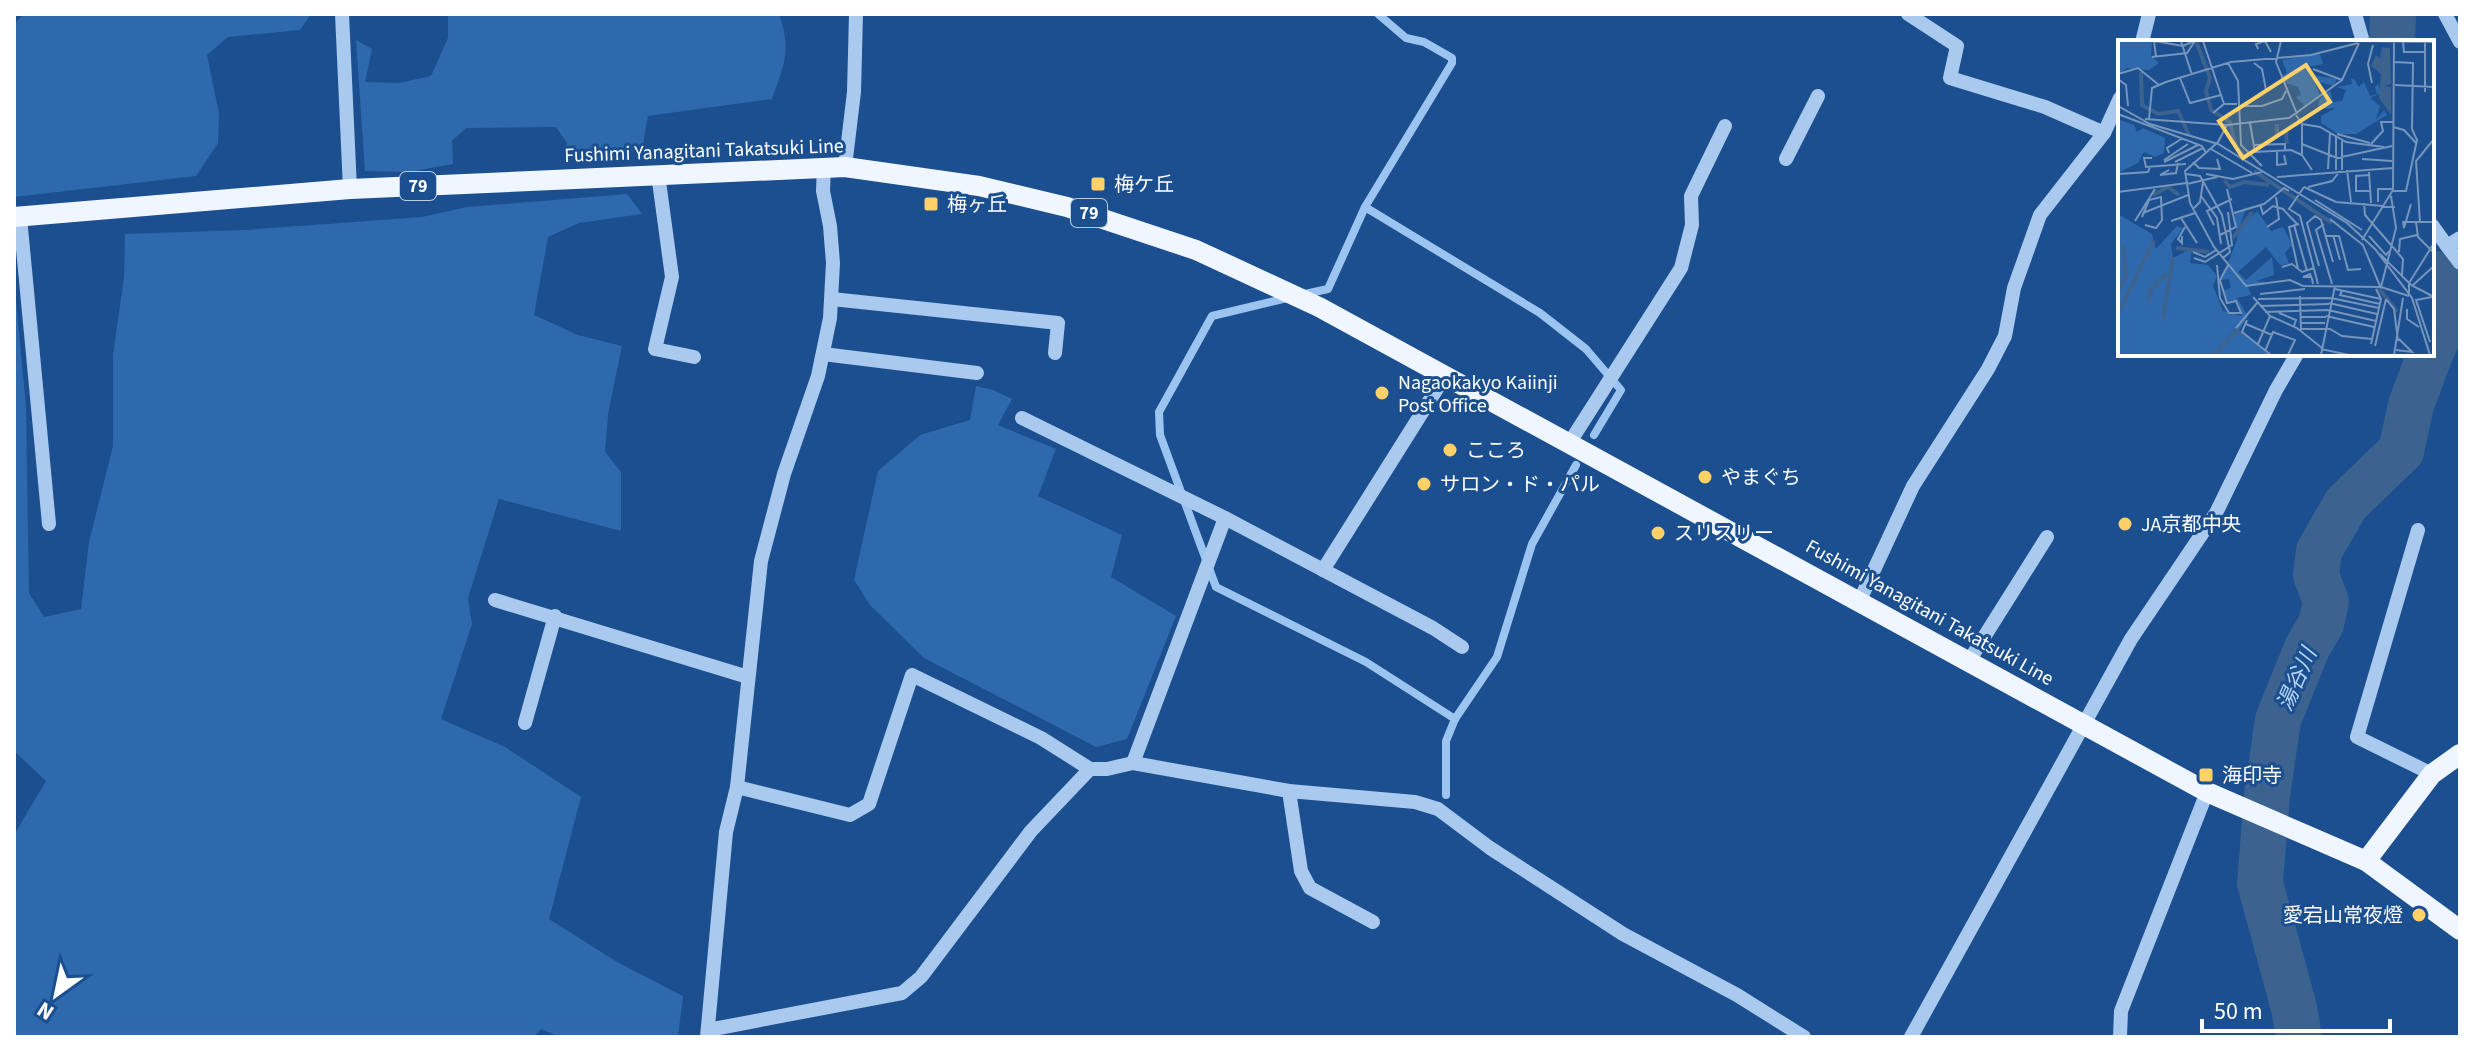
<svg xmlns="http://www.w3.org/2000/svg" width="2474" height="1051" font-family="'Source Sans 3','Noto Sans JP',sans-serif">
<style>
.green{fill:#2e69ad}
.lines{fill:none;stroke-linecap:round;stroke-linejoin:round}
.stream{stroke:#9cc4f0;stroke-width:8}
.river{stroke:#3c6290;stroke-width:46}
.minor{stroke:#a9c9ee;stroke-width:14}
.major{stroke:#f0f6ff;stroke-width:20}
.poi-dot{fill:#ffd166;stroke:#1b4f8f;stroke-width:3}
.labels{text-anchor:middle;stroke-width:6;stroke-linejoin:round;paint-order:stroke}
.shield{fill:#1b4f8f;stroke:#bbcadd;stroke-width:2}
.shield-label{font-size:18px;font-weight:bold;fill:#fff}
.street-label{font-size:20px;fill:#fff;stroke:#1b4f8f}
.poi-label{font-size:20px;fill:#fff;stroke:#1b4f8f;text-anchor:start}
.water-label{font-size:22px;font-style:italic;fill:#b5d3f5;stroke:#1b4f8f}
.inset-river{fill:none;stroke:#3c6290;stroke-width:4}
.inset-road{fill:none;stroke:#7695bc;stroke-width:2}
.view{fill:#ffd166;fill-opacity:0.15;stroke:#ffd166;stroke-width:4}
.inset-edge{fill:none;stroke:#fff;stroke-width:4}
</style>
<rect width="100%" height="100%" fill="#1b4f8f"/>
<!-- green -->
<g class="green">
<path d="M24,14H311L300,30L228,37L207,55L219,113L218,143L196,176L14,197V24Z"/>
<path d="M448,14H779C792,51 784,64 772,99L648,116L642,150L565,153L567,143L556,127L466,128L452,141L453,164L408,172L365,171L356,40L372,49L365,82L399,83L431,76L448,38Z"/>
<path d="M627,194L642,214L579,223L548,237L534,315L578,335L622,346L608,414L605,452L621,472V531L499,499L468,598L472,624L441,719L505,747L581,797L549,919L617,962L683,996L678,1037H560L541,1029L534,1037H14V835L46,781L14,751V279L26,407L29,593L44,617L81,609L89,542L113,446V355L124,277L125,234L245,230L422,217L467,207Z"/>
<path d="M976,386L993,390L1012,399L998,425L1056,449L1038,496L1122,535L1111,577L1176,616L1127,739L1096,747L924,658L870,605L854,580L878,471L920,435L970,420Z"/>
</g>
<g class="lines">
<!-- stream -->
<g class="stream">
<path d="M1365,207L1540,313L1586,349L1621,390L1594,435"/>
<path d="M1305,294L1328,289L1365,207L1452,63V58L1424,42L1406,38L1378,14"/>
<path d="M1287,298L1212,316L1159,412L1160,435L1216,587L1366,662L1455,719"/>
<path d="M1446,795V741L1455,719L1497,657L1532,544L1576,465"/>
</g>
<!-- river -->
<g class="river">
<path d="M2392,42L2393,14"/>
<path d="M2432,273L2446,296L2445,317L2432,350"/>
<path d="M2299,1037L2294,1008L2260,883L2267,796L2278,720L2307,648L2321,624L2326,602L2316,575L2319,551L2346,504L2401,451L2411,405L2430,354"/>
</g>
<!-- minor -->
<g class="minor">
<path d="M342,14L350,189"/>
<path d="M1908,14L1957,46L1950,78L2045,107L2104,133"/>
<path d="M2355,14L2363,42"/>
<path d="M2445,14L2460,42"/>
<path d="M2142,42L2149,14"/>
<path d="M1786,159L1818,96"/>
<path d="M845,167L854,92L856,14"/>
<path d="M658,174L672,277L655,349L694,357"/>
<path d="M20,217L49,524"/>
<path d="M2432,225L2447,246L2460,238"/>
<path d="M2447,246L2460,263"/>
<path d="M832,299L1058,323L1055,353"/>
<path d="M823,354L977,373"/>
<path d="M1022,418L1225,518L1433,628L1462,647"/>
<path d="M1570,442L1681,268L1692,225L1691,196L1725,126"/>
<path d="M2418,530L2357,737L2432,774"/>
<path d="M1323,570L1445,376"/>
<path d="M495,600L748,677"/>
<path d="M1860,600L1913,486L1988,369L2005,336L2014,288L2040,215L2104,133L2120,98"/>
<path d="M1969,661L2047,537"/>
<path d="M525,723L555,616"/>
<path d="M1133,763L1225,518"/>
<path d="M737,787L850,815L869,804L912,675L1041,738L1090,769H1107L1133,763L1289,791L1415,802L1438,809L1490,848L1623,934L1737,995L1804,1037"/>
<path d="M1289,791L1301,871L1310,888L1373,922"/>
<path d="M708,1030L902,993L921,977L1031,831L1090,769"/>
<path d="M707,1037L726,832L737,787L761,561L784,474L818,376L830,318L833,263L830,226L823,191L824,166"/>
<path d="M1911,1037L2131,639L2216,513L2276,390L2297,354"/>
<path d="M2120,1037L2121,1011L2207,792"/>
</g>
<!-- major -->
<g class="major">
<path d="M14,217L350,189L845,167L979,186L1067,207L1196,250L1319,307L2207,792L2366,861L2460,930"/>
<path d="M2366,861L2432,774L2460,754"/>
</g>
</g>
<!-- markers -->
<g class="poi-dot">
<rect x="1090" y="176" width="16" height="16" rx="4"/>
<rect x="923" y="196" width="16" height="16" rx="4"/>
<circle cx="1382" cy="393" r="8"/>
<circle cx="1450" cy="450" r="8"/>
<circle cx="1705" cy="477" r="8"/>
<circle cx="1424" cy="484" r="8"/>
<circle cx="2125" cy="524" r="8"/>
<circle cx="1658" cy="533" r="8"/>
<rect x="2198" y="767" width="16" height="16" rx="4"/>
<circle cx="2419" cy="915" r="8"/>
</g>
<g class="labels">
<!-- shield labels -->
<g class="shield">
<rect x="400" y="172" width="36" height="28" rx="6"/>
<rect x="1071" y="199" width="36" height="28" rx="6"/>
</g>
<g class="shield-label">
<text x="418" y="192">79</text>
<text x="1089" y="219">79</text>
</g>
<!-- street labels -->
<g class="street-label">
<text transform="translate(704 150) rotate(-2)" y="7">Fushimi Yanagitani Takatsuki Line</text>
<text transform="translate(1930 612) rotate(29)" y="7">Fushimi Yanagitani Takatsuki Line</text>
</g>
<!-- poi labels -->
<g class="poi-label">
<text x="1114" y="191">梅ケ丘</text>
<text x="947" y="211">梅ヶ丘</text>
<text x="1398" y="389">Nagaokakyo Kaiinji<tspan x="1398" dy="23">Post Office</tspan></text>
<text x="1466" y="457">こころ</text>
<text x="1721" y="484">やまぐち</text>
<text x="1440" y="491">サロン・ド・パル</text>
<text x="2141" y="531">JA京都中央</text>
<text x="1674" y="540">スリスリー</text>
<text x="2222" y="782">海印寺</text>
<text x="2403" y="922" text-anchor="end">愛宕山常夜燈</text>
</g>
<!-- water labels -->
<g class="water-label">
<text transform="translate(2296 679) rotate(-66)" y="8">湯谷川</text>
</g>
</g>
<!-- overview -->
<g transform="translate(2118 40)">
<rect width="316" height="316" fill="#1b4f8f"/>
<path d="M0,1H34L33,16L41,23L31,30L9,28L0,35ZM202,14L205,24L190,27L192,35L219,39L215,46L202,42L208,51L196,41L202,56L187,66L178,57L183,55L180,47L165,42L163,36L169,33L164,20ZM233,38L237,40L241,47L246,42L252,56L259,54L257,47L260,44L263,53L252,58L262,66L258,80L266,70L269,75L238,94H220L203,83V76L218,68L200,69L201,60L212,50L215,62L224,61L228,50L218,47L234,44ZM0,79L16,85L19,92L25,88L47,98L46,113L37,117L26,112L20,123L0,133ZM129,167L120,190L139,171L153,191L165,187L177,210L173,206L167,213L171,224L162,225L148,207L120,232L128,240L154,217L156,235L138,241L150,242L130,247L133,255L119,258L130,276L121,290L151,315H0V174L34,194L38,209L59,186L65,188L53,204L55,218L74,208L72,223L90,225L99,236L95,246L105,271L124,276L119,260L109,261L106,250L113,248L111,239L103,240L119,200L117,173Z" fill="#2e69ad"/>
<path d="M264,7L272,8L273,44L266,46L273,47V75L261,58L263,34L253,26L258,15L262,19Z" fill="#3c6290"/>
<path class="inset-river" d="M78,1L92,38L88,51L93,70L112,82L118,106L129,119M23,32L24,65L40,74L60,71L71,95M159,84V93H168L169,104M136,131L214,183M106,140L112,147L126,142L151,145M35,155L50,147L61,155M115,198L134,172M58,208L91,212M260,247L279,272M0,251L8,236L5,205M31,262L33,249L48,234M0,274L36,200M45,278L55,217M96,315L118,291L126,294"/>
<path class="inset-road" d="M63,1L74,35M85,1L106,64M163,1L158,22L179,74M239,1L316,2M285,2L286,12H306M140,9L138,4L147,1L153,12M34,17L69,13L77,1M38,17L36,1L65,6L76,1M110,23L120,41L123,105L144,126M136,23L144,29L148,50M195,29L224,40M0,34L20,28L41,45M62,38L72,63L103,55M0,39L8,45L10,66M254,43L250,24L255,5M277,45L316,47M307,52V1M0,66L32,84L100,104L229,183L257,209L294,258L312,315M121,66H144L164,59L168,51M95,73L106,64H119M0,74L84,106L88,113M178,75L184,84V115L194,130M27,79L109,85L171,78L224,40L241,3M31,79L34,48L48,42L113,22L193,15L240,3M132,83L137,112L173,110L184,115M184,84L202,87L228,102L266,107M109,85L100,102L67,131L72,163L96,207L128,246L172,240L185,246L263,247L291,256M275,87L286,90L299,104M219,94L252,103M184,104L219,118L274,106M253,104L265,91L263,82H276M135,105L167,104V110M93,109L134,133M159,110V125L168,124L166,115M51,113L49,108L65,98M34,118H26L28,127L68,124M244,119L274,121M46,120L70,104M46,122L80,105M57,122L85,108M75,122L81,128L102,129L99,119M210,129L212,93M51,130L42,135L58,133L60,123M218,130V97M224,130V101M229,130L233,162M251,132L253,163M0,134L30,132L32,127M68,134L82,136L104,175L112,212L105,218M88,134L115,139L144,132M251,135L238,136V151H252M159,137L275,128M69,144L99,137M186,147L171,169L182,176L200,244M186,147L218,162L277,167M190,147L214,141L222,131M275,151H288L299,100L294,89L295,23L276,22M0,152L69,143M83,156L99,178L103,204M197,160L244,190M260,162V149H274M246,163L247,175L273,205M142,164L145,174L155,166L165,169L179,184M76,168L82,162L85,142M25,173L70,155M116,173L146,164L166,148L171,151M24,177L31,160L43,157L44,180L38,188L27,185M63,178L79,203M212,179L245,205L262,246M17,181L37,149M53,181L77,173M285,181L286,188L293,164M286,182H316M298,182L300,197L316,213M302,182L298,121L316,99M206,184L198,190L214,244M96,185L89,171L114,159M176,185L189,231M149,187L161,179L158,157M102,195L118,187L109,149M215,195L222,220M64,196V203L60,199L67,187M208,196H221L230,230L243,229M251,196L268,215L271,211M244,200L275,150L276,3M274,206L285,219L284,235M75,212L87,217L98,210M281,212L282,199L299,195M262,214L293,245L316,257M76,218L87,222L114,205L110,172M99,225L102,258L111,273H123L118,261L109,263L102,240L110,225M201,226L189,183L197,176L203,180L215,222M164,227L174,224L184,232L196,228M180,229L171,187L181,184M193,237H185L192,234L194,239L195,244M295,245L316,226M263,247L278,188L273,156M217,249L263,259M224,251L222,255L262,264M142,254L187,249M291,254V243L316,203M182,256L183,289H212L224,296L254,299M135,257L152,276L179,288L204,308M140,259L213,258L261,268M268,259L276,269L280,301M211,263L259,274M142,266L211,264M289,269V279L301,287M210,270L258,281M147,272L210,270M161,273L178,280L176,286M208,276L256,287M182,277H208M129,280L124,292L153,315M182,283H207M128,284L154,295M118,288L139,263M312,302L298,260L314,257M140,304L152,276M253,304L263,259L258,249M257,306L268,259M203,309L231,315M278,310L294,312L281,299M147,311L155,292L177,300L170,315M203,315L217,246M228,315H276M276,315L285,258"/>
<path class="view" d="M188,25L212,62L125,118L101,81Z"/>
<rect width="316" height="316" class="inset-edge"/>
</g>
<!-- border -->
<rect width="2474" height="1051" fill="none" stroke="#ffffff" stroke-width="32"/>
<!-- north arrow -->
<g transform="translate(56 995) rotate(213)" stroke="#1b4f8f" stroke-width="6" paint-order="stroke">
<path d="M0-6L14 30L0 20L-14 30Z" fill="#ffffff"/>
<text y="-12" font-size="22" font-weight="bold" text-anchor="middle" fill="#ffffff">N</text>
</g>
<!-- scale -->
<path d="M2202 1019v12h188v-12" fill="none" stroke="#ffffff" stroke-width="4"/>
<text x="2214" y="1019" font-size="24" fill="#ffffff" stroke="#1b4f8f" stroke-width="6" paint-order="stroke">50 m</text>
</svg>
